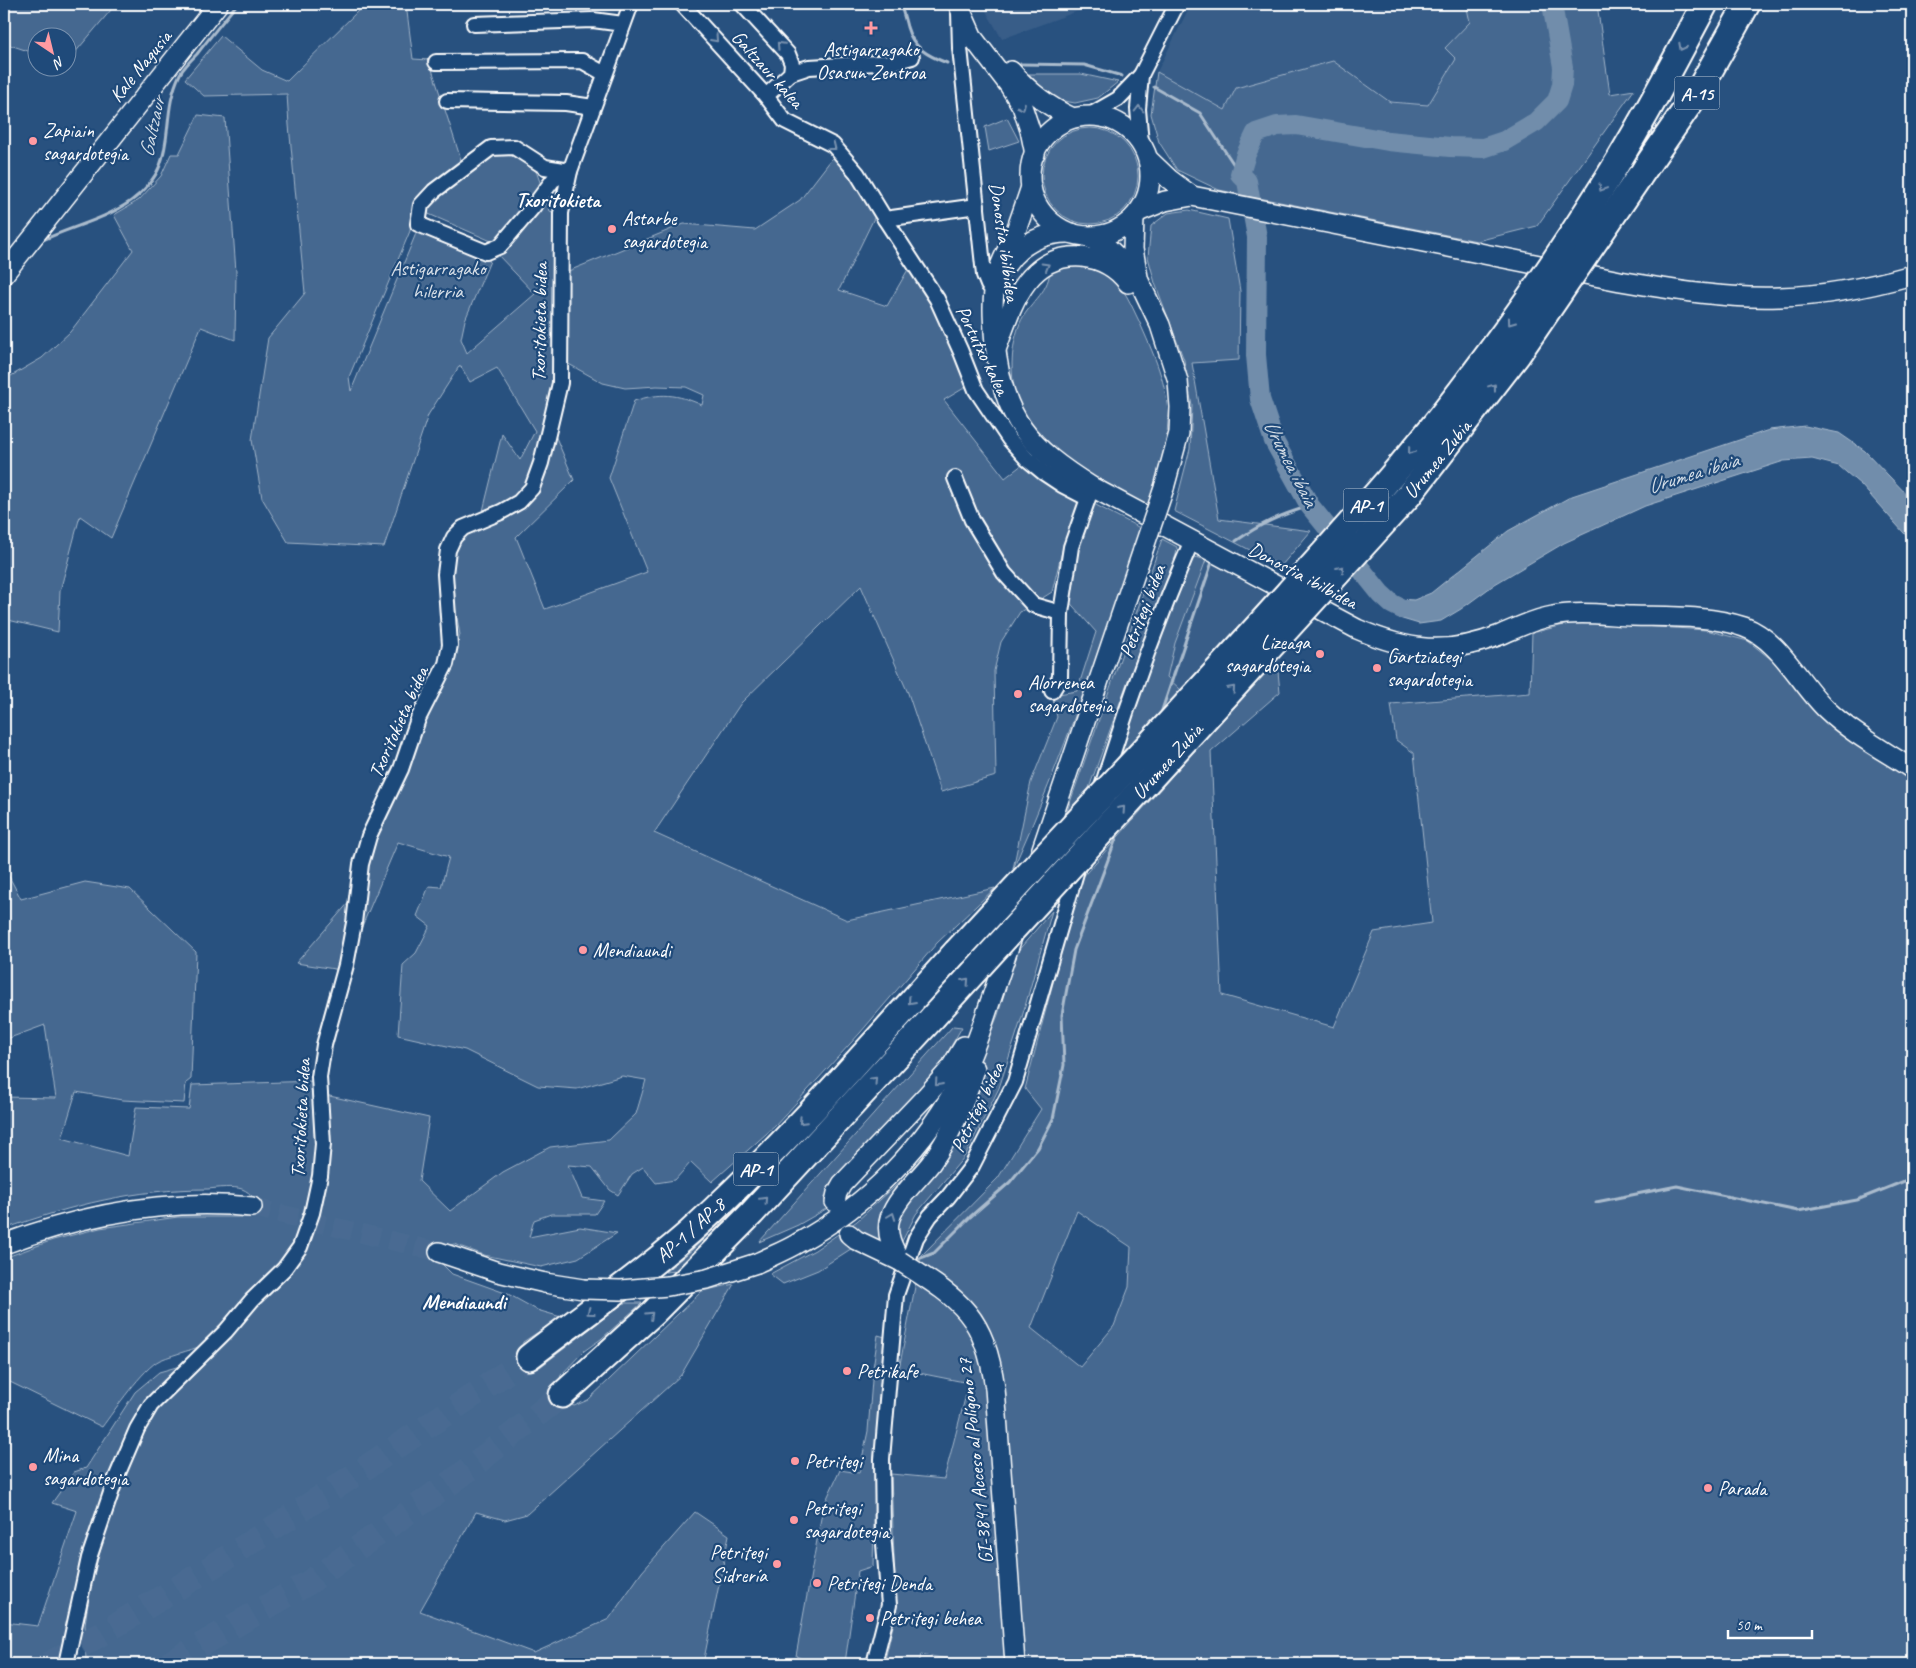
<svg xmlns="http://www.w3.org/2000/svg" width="1916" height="1668" font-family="Caveat,sans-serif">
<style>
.built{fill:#375d88}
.green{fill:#446890;stroke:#a2b4c8;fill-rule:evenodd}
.water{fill:#718dab;stroke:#aabbcd}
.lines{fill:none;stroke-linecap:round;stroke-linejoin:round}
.stream{stroke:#aabbcd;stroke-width:3}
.river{stroke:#718dab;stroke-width:20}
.secondary-tunnel{stroke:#486b92;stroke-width:19;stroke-dasharray:19 9;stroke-linecap:butt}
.highway-tunnel{stroke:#486b92;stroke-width:25;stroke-dasharray:25 12;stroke-linecap:butt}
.street-casing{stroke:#fff;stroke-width:18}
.secondary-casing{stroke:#fff;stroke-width:22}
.highway-casing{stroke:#fff;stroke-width:29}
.street{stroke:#1f4a7a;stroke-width:14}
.secondary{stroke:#1f4a7a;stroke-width:19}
.highway{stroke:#1f4a7a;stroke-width:25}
.secondary-bridge-casing{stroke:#fff;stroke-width:22;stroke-linecap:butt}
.highway-bridge-casing{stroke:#fff;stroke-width:29;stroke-linecap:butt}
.secondary-bridge{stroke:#1f4a7a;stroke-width:19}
.highway-bridge{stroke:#1f4a7a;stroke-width:25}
.oneway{stroke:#7992af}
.poi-dot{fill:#ff9aa2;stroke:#1f4a7a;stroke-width:2}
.labels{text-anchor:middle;stroke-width:4.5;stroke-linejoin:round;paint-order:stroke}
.shield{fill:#1f4a7a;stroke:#bcc9d7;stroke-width:1}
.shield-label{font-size:19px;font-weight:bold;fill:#fff}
.poi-label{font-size:20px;fill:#fff;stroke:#1f4a7a;text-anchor:start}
.street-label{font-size:20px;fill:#fff;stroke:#1f4a7a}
.park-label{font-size:20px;fill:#dae1e9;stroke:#1f4a7a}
.water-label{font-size:21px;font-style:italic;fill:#d4dde6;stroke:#1f4a7a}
.neighbourhood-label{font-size:21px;font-weight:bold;fill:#fff;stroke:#1f4a7a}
</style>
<rect width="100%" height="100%" fill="#28517f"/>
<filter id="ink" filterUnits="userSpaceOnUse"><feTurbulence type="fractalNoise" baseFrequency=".02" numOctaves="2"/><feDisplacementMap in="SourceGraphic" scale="10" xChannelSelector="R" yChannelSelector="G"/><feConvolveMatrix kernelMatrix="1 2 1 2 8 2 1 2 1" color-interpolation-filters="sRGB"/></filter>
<g filter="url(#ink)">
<!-- built -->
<g class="built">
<path d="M982,4H1097L1002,39Z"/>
<path d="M1191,4H1466L1470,22L1445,48L1456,59L1428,105L1390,102L1333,61L1225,110L1157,72Z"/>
<path d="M1206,560L1268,595L1181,690L1167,677L1175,643Z"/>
</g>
<!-- green -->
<g class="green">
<path d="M4,4H116L68,61V38H38L37,54L4,43Z"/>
<path d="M365,4H406L413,59L429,60L463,166L433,186L413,209L410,231L349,377L351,391L417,231L490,261L465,320L461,339L467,353L535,294L496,253L546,200L550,211L557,214V367L529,486C514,501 504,507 483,511L502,434L520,460L535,431L497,368L470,382L460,365L428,415L384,547L288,542L262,498L252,440L268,338L305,293L289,125L287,94L204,96L185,79L221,36L262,70L287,81Z"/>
<path d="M1466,4H1597L1610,94L1634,90L1537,226L1477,241L1219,190L1177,170L1159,142L1151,114L1157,72L1225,110L1236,88L1333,61L1390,102L1428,105L1456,59L1445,48L1470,22Z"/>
<path d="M1029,74H1081L1118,82L1098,98L1075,103L1053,99Z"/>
<path d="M198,115L225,118L236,272L235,340L201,327L111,538L80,516L60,591L58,632L4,619V380L42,358L70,332L133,250L114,215L139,200L161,176L171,154H179Z"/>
<path d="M1007,118L1019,141L989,151L985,127Z"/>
<circle cx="1090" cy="176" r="48"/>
<path d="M492,154L514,156L536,171L543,190L498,244L424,212L429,201Z"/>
<path d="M834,156L860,188L876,214L839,290L887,306L910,266L943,317L971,384L944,400L1005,478L1023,464L1079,501L1063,547L1052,592L1020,612L1001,642L994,671L996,776L941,792L908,693L861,586L741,703L654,833L847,920L995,888L937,943L860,1033L775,1126L712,1182L691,1162L675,1180L656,1183L643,1167L632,1174L618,1195L610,1190L592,1167L568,1165L582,1198L604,1201L595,1214H551L534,1220L529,1237L580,1227L617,1233L578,1258L541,1267L484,1255L454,1244L440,1248V1262L452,1274L508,1294L537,1310L561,1317L523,1342L522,1353L529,1365L540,1367L624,1303H642L601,1339L584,1351L561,1375L556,1391L563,1401L574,1406L588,1400L702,1291L734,1284L681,1375L527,1514L505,1520L476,1512L420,1611L534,1653L609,1619L642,1572L695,1512L729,1535L703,1664H86L85,1624L91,1583L116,1496L145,1426L161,1404L311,1226L325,1095L429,1118L419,1181L450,1211L503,1172L550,1147L609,1140L636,1114L646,1080L622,1076L577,1089L538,1086L465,1050L398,1035L403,965L416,953L430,926L417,916L429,886L441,887L449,857L398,842L360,931L365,866L374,835L420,722L448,668L460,635L451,583L452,555L463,533L497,518L545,471L555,435L574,480L516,537L545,609L647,572L609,478L634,401C661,392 677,394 702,405L704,395L686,387L657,386L625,388L603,383L565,362L566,272L684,224L755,230L800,200Z"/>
<path d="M1189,210L1228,219L1240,291L1239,360L1192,363L1219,519L1311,531L1281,566L1174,511L1190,449L1192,406L1184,360L1155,283L1148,257L1151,226L1168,213Z"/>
<path d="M1075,265C1088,266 1100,268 1110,276C1125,288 1131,305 1139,321C1153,353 1168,384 1168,420C1167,450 1156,480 1146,509C1119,494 1094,479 1068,461C1060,455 1050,450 1044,443C1012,411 1004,365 1020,323C1028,304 1048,294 1050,271Z"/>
<path d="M1092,503L1142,529C1101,643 1063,758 1013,869L1031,782L1057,717L1052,695L1077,691L1096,632L1066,598L1076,546Z"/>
<path d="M1162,539L1177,547L1176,555L1127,683L1089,788L1066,814Z"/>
<path d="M1196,557L1206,560L1175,643L1167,677L1181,690L1112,767L1131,709L1188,564Z"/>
<path d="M1576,622L1706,630L1748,641L1777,664L1806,698L1874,751L1912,778V1664H972L921,1654L919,1664H884L896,1613L891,1474L944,1479L969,1383L899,1369L921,1256L998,1178L1041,1109L1025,1089L1080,880L1171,777L1277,661L1280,692L1211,752L1222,995L1334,1027L1374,932L1432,923L1414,753L1396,740L1391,704L1530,693L1532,633ZM1077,1211L1131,1247L1129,1287L1114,1326L1080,1367L1031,1328Z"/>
<path d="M4,867L21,899L85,882L130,889L196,952L191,1079L186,1083L184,1103L122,1100L76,1092L62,1138L128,1156L136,1107L189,1109L192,1085L315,1081L319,1142L316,1175L298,1240L288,1257L210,1342C194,1350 177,1353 160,1360C143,1368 114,1411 102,1427L10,1382L4,1393V1258L53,1240L100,1228L178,1217H247L259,1209C255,1200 252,1193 242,1189C233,1186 218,1188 208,1189C134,1189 73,1205 4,1229V1097L56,1098L45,1025L4,1040Z"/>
<path d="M351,900L341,970L296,963Z"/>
<path d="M1052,911L1022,1017L999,1088L965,1156L916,1214L893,1259L871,1236L818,1270L783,1284L770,1274L815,1250L857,1221L904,1178L934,1143L974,1074L998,1015L1016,953Z"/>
<path d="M953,1026L962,1027L937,1071L830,1183L826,1196V1209L798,1225L759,1242Z"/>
<path d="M752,1193L677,1271L665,1272L692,1250Z"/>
<path d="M878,1335L885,1337L876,1438L873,1566L858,1571L845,1663L812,1664L796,1656L823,1507L840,1470L859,1473L868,1431L873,1368Z"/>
<path d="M187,1364L149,1400L76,1584L61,1664H4V1622L38,1626L77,1511L52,1503L74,1472L86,1468L135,1392L159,1372Z"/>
</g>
<!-- water -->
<path class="water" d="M1805,426L1839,433L1865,451L1912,500V542L1861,485L1839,466L1812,459L1784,461L1645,506L1564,543L1495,584L1461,609L1441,621L1419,624L1399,618L1380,592L1397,599L1414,600L1431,593L1508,531L1572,496L1769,430Z"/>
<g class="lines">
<!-- stream -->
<g class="stream">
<path d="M900,4C903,11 905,19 907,27C913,48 928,56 947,63"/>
<path d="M1021,64L1084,65L1122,76"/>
<path d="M1154,87L1200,113L1240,174"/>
<path d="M41,241C70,227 104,220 131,201C182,164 157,121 180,74C184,67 191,60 197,54C210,37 224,20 237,4"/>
<path d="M1236,541C1262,523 1280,515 1310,506"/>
<path d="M1160,716L1212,562"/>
<path d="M1596,1202L1677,1186L1798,1211L1857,1200L1912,1178"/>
<path d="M918,1259L934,1253L970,1217L1010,1182L1038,1148L1053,1119L1064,1065L1062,1015L1074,950L1120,828"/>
</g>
<!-- river -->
<path class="river" d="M1402,609L1392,604L1381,594L1310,506L1274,441L1260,399L1256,355L1257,237L1247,181L1240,174L1246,154L1256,133L1277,126L1296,125L1388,141L1450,147L1483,148L1504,141L1536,122L1557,101L1562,85L1563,67L1552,4"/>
<!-- secondary-tunnel -->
<path class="secondary-tunnel" d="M252,1207L439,1252"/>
<!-- highway-tunnel -->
<g class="highway-tunnel">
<path d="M49,1664C214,1570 372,1465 529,1357"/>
<path d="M168,1664L308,1583L460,1476L562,1395"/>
</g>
<!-- street casing -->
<g class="street-casing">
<g id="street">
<path d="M682,4L766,96L785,121L833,145L857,173L885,219L937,299L961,352L976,390L1009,439L1027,459L1044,473L1062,485L1087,498"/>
<path d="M742,4L788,54L792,64L791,73L766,96"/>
<path d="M959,12L960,48L984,275L988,285L994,291"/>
<path d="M474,24L593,20L623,24"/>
<path d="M436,62L582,61L605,74"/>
<path d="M791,73L809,67L894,62L912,57"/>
<path d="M447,101L566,103L593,107"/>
<path d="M1090,115L1118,99L1141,75L1177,4"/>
<path d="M1141,143L1138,109L1141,75"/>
<path d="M514,147L545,167L570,171L553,180L533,207L500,246L486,252L418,224L421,205L434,191L491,148Z"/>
<path d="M885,219L977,206"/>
<path d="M955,478L972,520L1004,573L1033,605L1061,613"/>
<path d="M1052,691L1060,678L1061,613L1071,547L1091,490"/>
<path d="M1101,790C1127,705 1157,622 1192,540"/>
<path d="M66,1664L89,1558L116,1478L137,1429L151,1405L226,1331L252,1300L284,1269L300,1247L312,1213L320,1176L323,1144L319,1077L324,1045L346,965L354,923L361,864L369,836L401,769L418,719L446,664L450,645L445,574L448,550L454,537L463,528L501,512L519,502L532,488L541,463L560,383L561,213L570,171L631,4"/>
<path d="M874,1664L889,1605L883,1532L882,1459L896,1295L916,1238L930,1216L948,1197L972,1166L1015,1082L1078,866"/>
</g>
</g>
<!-- secondary casing -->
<g class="secondary-casing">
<g id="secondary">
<path d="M958,4L973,38L1009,85L1022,106L1030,130L1035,154"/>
<path d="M1011,71C1029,92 1048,107 1073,118"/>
<circle cx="1090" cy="176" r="60"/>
<path d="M1149,160L1169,179L1192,196"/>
<path d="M1031,187C1025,205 1019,223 1012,241C1006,252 1000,263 997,276C991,298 993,320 995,344C1004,420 1028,447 1092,487L1357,629C1408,651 1447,656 1500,635C1517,628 1534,619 1553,616C1578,611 1606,615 1632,616C1668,617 1709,615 1744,627C1779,639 1800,684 1826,709C1851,733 1883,750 1912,769"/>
<path d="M1138,212L1165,201L1192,196L1620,281C1673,290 1726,299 1780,297C1825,296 1869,287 1912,275"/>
<path d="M1134,217L1133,249L1138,277"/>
<path d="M1086,236L1107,247L1132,271L1139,281L1160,325L1178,381L1180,407L1179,433L1164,488"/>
<path d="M1006,265C1022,242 1045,232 1072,233"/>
<path d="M4,274L218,4"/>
<path d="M997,347C1012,306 1027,253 1082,257C1101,259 1117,268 1128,283"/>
<path d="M835,1202L837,1193L842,1184L927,1095L950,1069L964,1046"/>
<path d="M849,1234L856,1240L900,1261"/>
<path d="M4,1244C82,1215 168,1198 252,1207"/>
<path d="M439,1252L498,1272L545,1283"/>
<path d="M900,1261C893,1248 885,1233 890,1218C897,1197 918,1180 931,1163C951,1135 965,1102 975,1069"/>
<path d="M757,1263C771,1256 785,1251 798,1243C868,1205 927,1145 963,1074C969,1061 975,1046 980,1032L1143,550"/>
<path d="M995,1388L1015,1664"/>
</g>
</g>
<!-- highway casing -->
<g class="highway-casing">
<g id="highway">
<path d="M1639,177L1699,90L1747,4"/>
<path d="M529,1357C583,1315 639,1277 690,1232C786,1145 870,1047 956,952"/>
<path d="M562,1395L653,1313L752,1213L933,1017"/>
</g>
</g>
<!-- street -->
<use href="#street" class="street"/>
<!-- secondary -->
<use href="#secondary" class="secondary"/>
<!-- highway -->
<use href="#highway" class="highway"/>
<!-- secondary-bridge casing -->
<g class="secondary-bridge-casing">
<g id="secondary-bridge">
<path d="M1143,550L1164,488"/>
<path d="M900,1261C960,1300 984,1313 995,1388"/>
<path d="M545,1283L583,1289L621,1290L668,1286L707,1279L757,1263"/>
</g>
</g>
<!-- highway-bridge casing -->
<g class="highway-bridge-casing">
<g id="highway-bridge">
<path d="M956,952C1066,833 1178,715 1287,594C1349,525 1413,455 1469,380C1513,322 1555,262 1594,200C1635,137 1670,70 1705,4"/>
<path d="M933,1017L1408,496L1518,354L1639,177"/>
</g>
</g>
<!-- secondary-bridge -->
<use href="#secondary-bridge" class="secondary-bridge"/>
<!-- highway-bridge -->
<use href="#highway-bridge" class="highway-bridge"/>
</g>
<!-- one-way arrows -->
<defs><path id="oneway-chevron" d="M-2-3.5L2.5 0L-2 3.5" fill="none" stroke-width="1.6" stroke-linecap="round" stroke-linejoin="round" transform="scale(1.25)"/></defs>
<g class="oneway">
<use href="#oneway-chevron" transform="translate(715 39) rotate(48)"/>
<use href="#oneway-chevron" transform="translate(780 45) rotate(-133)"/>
<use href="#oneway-chevron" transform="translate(1682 47) rotate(118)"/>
<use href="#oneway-chevron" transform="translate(1022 107) rotate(65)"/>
<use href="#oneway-chevron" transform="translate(1139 109) rotate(-90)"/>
<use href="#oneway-chevron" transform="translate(833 147) rotate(38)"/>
<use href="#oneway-chevron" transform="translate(1602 188) rotate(121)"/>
<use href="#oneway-chevron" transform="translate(1046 266) rotate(-30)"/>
<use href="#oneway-chevron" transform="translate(1511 322) rotate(126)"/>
<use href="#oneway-chevron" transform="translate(1493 387) rotate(-53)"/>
<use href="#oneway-chevron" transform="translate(1411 451) rotate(129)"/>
<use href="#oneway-chevron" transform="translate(1341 569) rotate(-48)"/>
<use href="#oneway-chevron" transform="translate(1232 689) rotate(-48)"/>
<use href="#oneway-chevron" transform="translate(1122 809) rotate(-48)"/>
<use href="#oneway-chevron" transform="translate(966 981) rotate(-48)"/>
<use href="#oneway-chevron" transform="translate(911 1001) rotate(132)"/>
<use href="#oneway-chevron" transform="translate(874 1080) rotate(-47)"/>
<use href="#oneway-chevron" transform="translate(938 1083) rotate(131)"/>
<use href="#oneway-chevron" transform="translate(802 1121) rotate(134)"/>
<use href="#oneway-chevron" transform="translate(764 1200) rotate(-47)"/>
<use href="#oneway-chevron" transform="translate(892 1216) rotate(-69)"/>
<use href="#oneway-chevron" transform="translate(590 1312) rotate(144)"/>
<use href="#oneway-chevron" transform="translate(650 1315) rotate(-43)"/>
</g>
</g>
<!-- markers -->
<g class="poi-dot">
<path d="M868.5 20.5h5v5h5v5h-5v5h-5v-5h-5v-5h5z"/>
<circle cx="33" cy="141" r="5"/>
<circle cx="612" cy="229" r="5"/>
<circle cx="1320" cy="654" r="5"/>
<circle cx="1377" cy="668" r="5"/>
<circle cx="1018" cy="694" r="5"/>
<circle cx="583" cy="950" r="5"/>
<circle cx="847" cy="1371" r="5"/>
<circle cx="795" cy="1461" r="5"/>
<circle cx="33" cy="1467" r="5"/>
<circle cx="1708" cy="1488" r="5"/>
<circle cx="794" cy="1520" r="5"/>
<circle cx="777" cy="1564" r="5"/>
<circle cx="817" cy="1583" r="5"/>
<circle cx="870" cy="1618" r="5"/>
</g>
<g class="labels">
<!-- shield labels -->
<g class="shield">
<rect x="1674.5" y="76.5" width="45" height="33" rx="4"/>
<rect x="1343.5" y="488.5" width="45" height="33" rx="4"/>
<rect x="733.5" y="1152.5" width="45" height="33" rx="4"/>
</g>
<g class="shield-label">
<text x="1697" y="100">A-15</text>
<text x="1366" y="512">AP-1</text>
<text x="756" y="1176">AP-1</text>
</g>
<!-- poi labels -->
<g class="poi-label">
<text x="871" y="56" text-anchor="middle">Astigarragako<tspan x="871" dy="23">Osasun Zentroa</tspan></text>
<text x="43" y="137">Zapiain<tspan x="43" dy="23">sagardotegia</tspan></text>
<text x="622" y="225">Astarbe<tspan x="622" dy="23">sagardotegia</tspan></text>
<text x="1310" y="649" text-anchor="end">Lizeaga<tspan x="1310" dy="23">sagardotegia</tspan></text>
<text x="1387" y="663">Gartziategi<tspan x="1387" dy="23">sagardotegia</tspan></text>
<text x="1028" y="689">Alorrenea<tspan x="1028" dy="23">sagardotegia</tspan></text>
<text x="593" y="957">Mendiaundi</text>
<text x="857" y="1378">Petrikafe</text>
<text x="43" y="1462">Mina<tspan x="43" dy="23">sagardotegia</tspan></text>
<text x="805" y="1468">Petritegi</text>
<text x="1718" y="1495">Parada</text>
<text x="804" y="1515">Petritegi<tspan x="804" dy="23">sagardotegia</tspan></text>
<text x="767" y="1559" text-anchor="end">Petritegi<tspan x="767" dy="23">Sidrería</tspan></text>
<text x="827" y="1590">Petritegi Denda</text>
<text x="880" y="1625">Petritegi behea</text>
</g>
<!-- street labels -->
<g class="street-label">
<text transform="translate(140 66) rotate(-51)" y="7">Kale Nagusia</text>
<text transform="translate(768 69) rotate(48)" y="7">Galtzaur kalea</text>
<text transform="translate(1005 242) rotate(82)" y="7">Donostia ibilbidea</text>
<text transform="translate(539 322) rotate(-89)" y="7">Txoritokieta bidea</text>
<text transform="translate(983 350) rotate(64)" y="7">Portutxo kalea</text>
<text transform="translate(1437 459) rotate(-51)" y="7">Urumea Zubia</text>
<text transform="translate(1303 575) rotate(28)" y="7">Donostia ibilbidea</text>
<text transform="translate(1142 611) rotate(-69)" y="7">Petritegi bidea</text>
<text transform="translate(398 722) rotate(-66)" y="7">Txoritokieta bidea</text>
<text transform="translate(1167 761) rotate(-48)" y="7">Urumea Zubia</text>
<text transform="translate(977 1107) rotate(-64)" y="7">Petritegi bidea</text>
<text transform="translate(300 1118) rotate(-87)" y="7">Txoritokieta bidea</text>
<text transform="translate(690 1230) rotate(-42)" y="7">AP-1 / AP-8</text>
<text transform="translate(975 1461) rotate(-96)" y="7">GI-3841 Acceso al Polígono 27</text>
</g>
<!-- park labels -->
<g class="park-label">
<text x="438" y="275">Astigarragako<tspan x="438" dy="23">hilerria</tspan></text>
</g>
<!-- water labels -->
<g class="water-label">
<text transform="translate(152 127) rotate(-78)" y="7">Galtzaur</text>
<text transform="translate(1291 463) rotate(63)" y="7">Urumea ibaia</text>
<text transform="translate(1693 473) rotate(-17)" y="7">Urumea ibaia</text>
</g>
<!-- neighbourhood labels -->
<g class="neighbourhood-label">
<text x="558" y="207">Txoritokieta</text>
<text x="464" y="1309">Mendiaundi</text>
</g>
</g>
<!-- margin -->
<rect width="1916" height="1668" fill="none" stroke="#1f4a7a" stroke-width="20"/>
<rect x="10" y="10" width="1896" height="1648" fill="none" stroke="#fff" stroke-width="2" filter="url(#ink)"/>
<!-- north arrow -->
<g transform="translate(52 52) rotate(145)"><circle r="24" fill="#1f4a7a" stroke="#7992af"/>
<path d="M0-4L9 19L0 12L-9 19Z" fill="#ff9aa2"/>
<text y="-8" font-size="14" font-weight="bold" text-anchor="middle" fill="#ffffff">N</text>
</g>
<!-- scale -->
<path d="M1728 1630v8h84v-8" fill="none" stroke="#ffffff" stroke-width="2.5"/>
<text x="1736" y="1630" font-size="15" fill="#ffffff" stroke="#1f4a7a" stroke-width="4" paint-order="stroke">50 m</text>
</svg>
